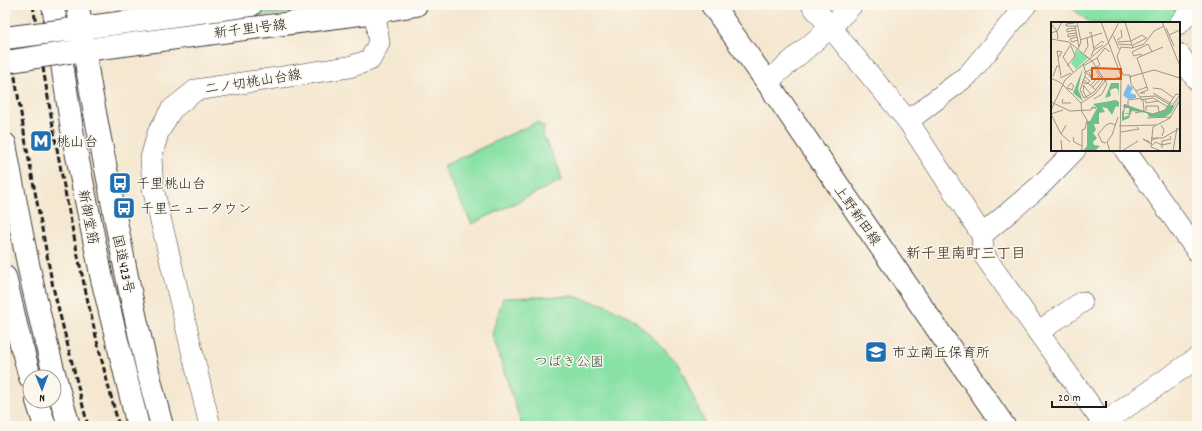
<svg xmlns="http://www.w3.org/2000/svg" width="1202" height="431" font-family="Dekko,'Klee One',sans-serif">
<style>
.green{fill:#88e1a6;stroke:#527e61}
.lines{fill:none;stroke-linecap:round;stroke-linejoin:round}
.street-casing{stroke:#3d3a37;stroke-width:22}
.secondary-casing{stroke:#3d3a37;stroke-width:24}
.highway-casing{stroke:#3d3a37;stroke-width:24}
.street{stroke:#fff;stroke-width:21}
.secondary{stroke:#fff;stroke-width:22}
.highway{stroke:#fff;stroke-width:22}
.rail{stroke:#1c1c1c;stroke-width:3;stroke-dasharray:6 3;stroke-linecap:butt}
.secondary-bridge-casing{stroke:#3d3a37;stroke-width:24;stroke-linecap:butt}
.secondary-bridge{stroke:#fff;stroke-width:22}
.labels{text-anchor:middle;stroke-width:3;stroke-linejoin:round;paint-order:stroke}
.street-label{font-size:14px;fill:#1c1c1c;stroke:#fbf7ec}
.poi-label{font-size:14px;fill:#1c1c1c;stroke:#fbf7ec;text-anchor:start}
.park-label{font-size:14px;fill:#3c5745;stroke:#fbf7ec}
.neighbourhood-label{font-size:15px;font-weight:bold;fill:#5f4b3f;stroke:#fbf7ec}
.inset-road{fill:none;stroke:#9e9688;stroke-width:1}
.view{fill:#de560d;fill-opacity:0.15;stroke:#de560d;stroke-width:2}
.inset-edge{fill:none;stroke:#1c1c1c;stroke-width:2}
</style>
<rect width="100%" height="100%" fill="#fbf7ec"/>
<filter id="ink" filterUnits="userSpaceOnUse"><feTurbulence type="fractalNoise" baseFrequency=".025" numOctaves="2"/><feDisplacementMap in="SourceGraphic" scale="8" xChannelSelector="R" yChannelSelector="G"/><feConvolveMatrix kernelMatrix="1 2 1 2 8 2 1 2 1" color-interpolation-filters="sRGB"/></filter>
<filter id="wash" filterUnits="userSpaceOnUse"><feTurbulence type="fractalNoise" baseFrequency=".012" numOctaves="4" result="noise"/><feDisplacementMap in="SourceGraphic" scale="16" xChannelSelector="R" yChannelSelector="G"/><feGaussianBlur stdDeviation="0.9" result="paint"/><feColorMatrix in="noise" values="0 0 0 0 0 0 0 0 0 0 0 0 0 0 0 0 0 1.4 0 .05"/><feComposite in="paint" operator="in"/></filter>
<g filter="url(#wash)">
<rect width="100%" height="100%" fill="#f5e7d0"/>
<!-- green -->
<g class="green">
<path d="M310,5H343L129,34V33L158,26Z"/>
<path d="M1069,5H1181L1184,7L1170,23H1090Z"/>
<path d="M537,122L544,127L543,136L559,169L562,180L472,224L443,166Z"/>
<path d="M573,296L605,305L632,318L655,340L678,363L706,426H522L492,334L503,298Z"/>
</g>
</g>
<g filter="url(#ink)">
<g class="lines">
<!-- street casing -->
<g class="street-casing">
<g id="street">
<path d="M812,5L908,121L982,235L983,254L1038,332L1105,426"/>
<path d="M1179,24L1196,5"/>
<path d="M1179,54L1197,80"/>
<path d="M767,82L831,27L852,5"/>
<path d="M908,121L968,75L1026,5"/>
<path d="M1125,150L1197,251"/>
<path d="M982,235L1041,185L1075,150"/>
<path d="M1038,332L1082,302"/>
<path d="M210,426L153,188L151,158L158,133L171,110L196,90L349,67L370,60L379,43L374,5"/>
<path d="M1099,426L1197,358"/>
</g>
</g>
<!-- secondary casing -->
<g class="secondary-casing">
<g id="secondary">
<path d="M712,5L767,82L1004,426"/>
<path d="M67,30L251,5"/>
<path d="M70,52L375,12L416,5"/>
</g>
</g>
<!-- highway casing -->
<g class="highway-casing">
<g id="highway">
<path d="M53,5L73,136L102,279L138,426"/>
<path d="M78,5C85,65 97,124 109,184C124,265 140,346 162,426"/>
<path d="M5,144C22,239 41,334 69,426"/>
<path d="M5,277L18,333L30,377"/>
<path d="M37,401L45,426"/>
</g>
</g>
<!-- street -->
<use href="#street" class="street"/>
<!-- secondary -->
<use href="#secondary" class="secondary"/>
<!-- highway -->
<use href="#highway" class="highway"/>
<!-- rail -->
<g class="rail">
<path d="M5,5L13,65L26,144L53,287L88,426"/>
<path d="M33,5C55,147 81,288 119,426"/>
</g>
<!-- secondary-bridge casing -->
<g class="secondary-bridge-casing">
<g id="secondary-bridge">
<path d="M5,38L67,30"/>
<path d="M5,62L70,52"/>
</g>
</g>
<!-- secondary-bridge -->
<use href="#secondary-bridge" class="secondary-bridge"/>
</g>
</g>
<!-- icons -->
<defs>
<g id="metro-square" transform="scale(1.15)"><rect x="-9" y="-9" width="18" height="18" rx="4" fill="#1f6fb2" stroke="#fbf7ec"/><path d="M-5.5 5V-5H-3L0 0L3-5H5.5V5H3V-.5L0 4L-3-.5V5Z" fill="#fff"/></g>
<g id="bus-square" transform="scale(1.15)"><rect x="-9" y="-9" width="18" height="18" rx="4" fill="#1f6fb2" stroke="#fbf7ec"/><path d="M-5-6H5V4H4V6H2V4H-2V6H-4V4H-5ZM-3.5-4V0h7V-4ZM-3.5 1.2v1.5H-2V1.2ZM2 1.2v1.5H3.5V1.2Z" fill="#fff"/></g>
<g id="school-square" transform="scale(1.15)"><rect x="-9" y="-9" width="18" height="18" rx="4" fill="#1f6fb2" stroke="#fbf7ec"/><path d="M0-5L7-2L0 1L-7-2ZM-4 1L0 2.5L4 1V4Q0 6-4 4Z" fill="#fff"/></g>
</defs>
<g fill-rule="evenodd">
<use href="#metro-square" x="41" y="141"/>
<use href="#bus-square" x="120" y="183"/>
<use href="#bus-square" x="124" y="208"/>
<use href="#school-square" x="876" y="352"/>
</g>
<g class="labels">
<!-- street labels -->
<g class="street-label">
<text transform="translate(250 28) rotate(-7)" y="5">新千里1号線</text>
<text transform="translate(253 81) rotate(-9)" y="5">二ノ切桃山台線</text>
<text transform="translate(858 215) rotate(55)" y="5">上野新田線</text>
<text transform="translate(89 217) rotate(79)" y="5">新御堂筋</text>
<text transform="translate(124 264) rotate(78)" y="5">国道423号</text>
</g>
<!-- poi labels -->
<g class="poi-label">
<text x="56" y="146">桃山台</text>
<text x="136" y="188">千里桃山台</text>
<text x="140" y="213">千里ニュータウン</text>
<text x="892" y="357">市立南丘保育所</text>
</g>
<!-- park labels -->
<g class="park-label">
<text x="569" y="366">つばき公園</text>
</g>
<!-- neighbourhood labels -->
<g class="neighbourhood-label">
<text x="966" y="258">新千里南町三丁目</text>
</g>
</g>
<!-- overview -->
<g transform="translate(1051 22)">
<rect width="129" height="129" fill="#f5e7d0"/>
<path d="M24,27L38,35L25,47L20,41L24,34Z" fill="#88e1a6"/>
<path d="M32,46L27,67L32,79L22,71ZM60,61H68V74L67,67L64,66L59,68L60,74L54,76ZM129,75L120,91L114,95H98L96,91L81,89L78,96L71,99V87L73,95L79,93L73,91H78V86H73L74,82L101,92L114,88L118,83L123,84ZM65,78L68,80V85L65,84L61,93L56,86L51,85L54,90L48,91V102H43L45,108L42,111L46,116L42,120L43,123L49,124L45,128L32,129L36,124V99H39L46,86L42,82Z" fill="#6ebf8b"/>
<path d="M77,62L82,66L79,71L85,73V76L77,77L72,73Z" fill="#78bdef"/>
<path class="inset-road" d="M26,0L30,20L27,27M50,0L70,54L69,129M74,0L82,26M111,0L129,44M24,1L15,2V4H26M1,3L6,9L7,17M24,4L28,25M113,4L103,9L93,22L81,26L70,25L66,34L72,53H79L80,62L89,75L104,74L121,84L129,73M24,6L16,7V10L24,8M115,6L123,24M0,11L6,9L11,0M25,11L17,12V15L25,13M38,11L40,10L43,28M62,13L68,27M118,13L129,8M26,15L19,17L21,20L27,18M0,17L18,20L41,39L56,62L51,72L43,77M29,18L51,11M66,18L71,15L70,8M80,19L91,13L95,16M66,20L80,19M20,22L12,35L22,50M67,22L81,23M82,23L96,16M43,26L51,19L53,21M33,31L37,24L36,16M40,34L43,28L52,23M91,34L90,32L83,34L81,30L97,22L101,30M7,35L6,29L11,30L7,36L10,54M86,36L112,25M32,42L35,51L29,68L33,76L43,70L52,58L45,49M16,44L24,34L20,24M32,44L46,36L54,26L59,30M33,51L49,43L46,36M36,51L41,57L38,50M2,54L6,44L9,45M78,55L103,48L129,56M0,56L10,61L30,81L31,90L36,98L34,107L31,108V128L27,129M9,56L20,51M32,57L45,68M31,60L36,62L39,59L34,55M32,63L40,72M33,63L32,69L36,76M40,63L48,54M42,65L51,55M102,66L110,67L123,76M21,67L23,64L20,61L16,66L22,68M85,69L96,65L86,36M94,71H89L97,68L96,65M102,71L121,82M91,76L77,78V85L102,92L114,88L125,72L129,73M12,77L11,81H20M94,77L95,81L107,79M89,78L102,76L117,85M0,80L19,89L40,88L41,85L45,86H41M30,81L44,72L55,58L71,55M72,85L74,82L72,95M0,88L14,58L57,21L68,0M95,89V84H107L108,90M84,91L93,89L92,77M0,92L10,112M0,92L12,88M96,96L120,95M15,103L10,112L19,120M110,103L113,108L111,114M68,104L105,103M70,110L88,107L86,105M22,115L23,120L31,124M107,116H112L129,106M100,118L107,116H100M99,120L92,117L100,122M55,121L51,120L47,112L55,103L60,101L64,103M101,123L105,120L111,123L120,121M111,126V119L120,117L119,114M6,129L11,128L10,118M59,129L56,120L61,113L67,95M71,129L87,119M110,129L100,125L102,105L119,96L129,78M122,129L126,106"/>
<path class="view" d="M41,46L70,47V57H41Z"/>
<rect width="129" height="129" class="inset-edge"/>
</g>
<!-- margin -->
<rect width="1202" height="431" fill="none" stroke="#fbf7ec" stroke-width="20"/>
<!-- north arrow -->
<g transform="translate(42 389) rotate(179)"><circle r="19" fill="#fbf7ec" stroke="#a29f99"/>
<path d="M0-3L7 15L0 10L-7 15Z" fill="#1f6fb2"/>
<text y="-6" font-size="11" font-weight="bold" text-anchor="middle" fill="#1c1c1c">N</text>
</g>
<!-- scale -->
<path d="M1052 401v6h54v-6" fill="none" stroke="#1c1c1c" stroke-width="2"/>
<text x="1058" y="401" font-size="12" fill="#1c1c1c" stroke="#fbf7ec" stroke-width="3" paint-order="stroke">20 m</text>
</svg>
